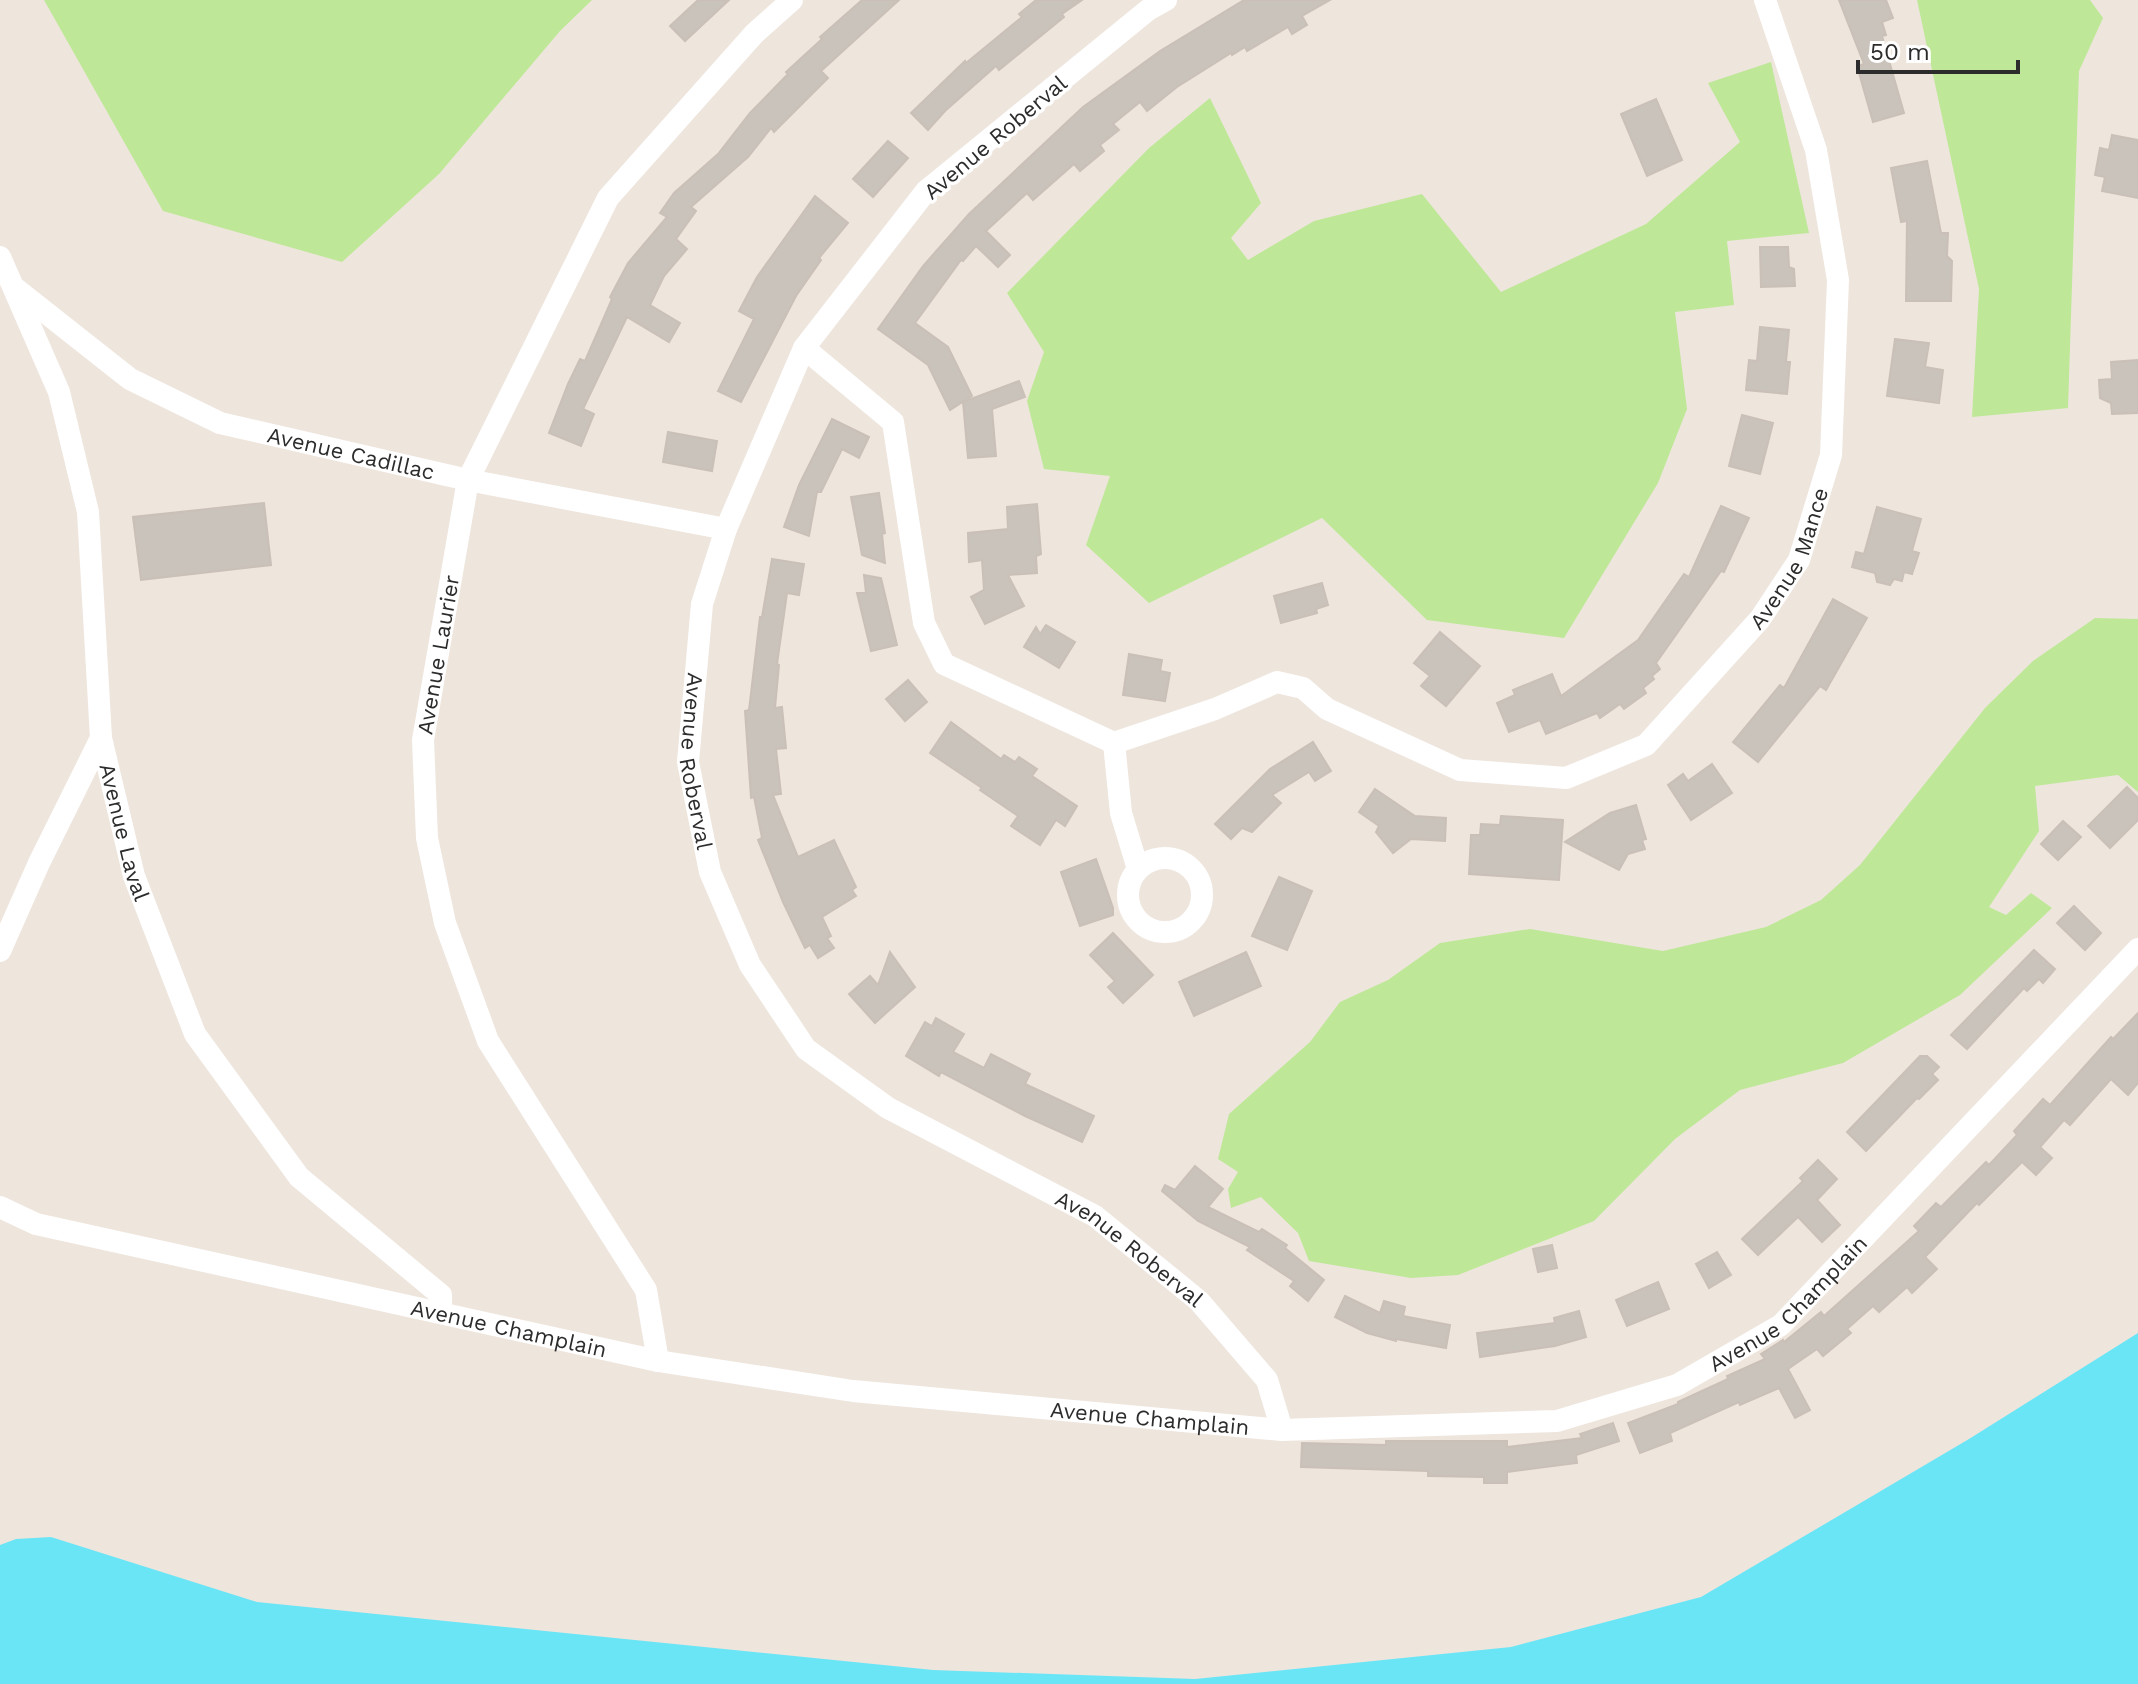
<svg xmlns="http://www.w3.org/2000/svg" width="2138" height="1684" font-family="'Work Sans',sans-serif">
<style>
.green{fill:#bee897}
.water{fill:#6ae5f6}
.building{fill:#c9c3bc;stroke:#cac0b7;stroke-width:2}
.lines{fill:none;stroke-linecap:round;stroke-linejoin:round}
.minor{stroke:#fff;stroke-width:22}
.labels{text-anchor:middle;stroke-width:7;stroke-linejoin:round;paint-order:stroke}
.street-label{font-size:22px;fill:#2c2c2c;stroke:#fff}
</style>
<rect width="100%" height="100%" fill="#eee5dd"/>
<!-- green -->
<g class="green">
<path d="M44,0H592L560,31L439,174L342,262L163,211Z"/>
<path d="M1917,0H2090L2103,18L2079,71L2068,408L1972,417L1979,289Z"/>
<path d="M1771,62L1809,233L1727,241L1734,305L1675,312L1687,409L1658,483L1564,638L1427,620L1322,518L1149,603L1086,545L1110,476L1044,469L1027,401L1044,352L1007,293L1149,148L1210,98L1261,203L1231,238L1248,260L1314,221L1422,194L1501,292L1646,224L1740,142L1708,83Z"/>
<path d="M2095,618L2138,619V792L2118,775L2035,786L2039,831L1989,907L2006,915L2031,893L2052,908L1960,995L1843,1063L1740,1090L1675,1139L1594,1221L1458,1275L1411,1278L1309,1261L1298,1233L1261,1197L1231,1208L1228,1189L1238,1172L1218,1159L1229,1114L1310,1042L1340,1002L1388,980L1440,943L1530,929L1663,951L1766,927L1821,900L1860,865L1985,708L2033,661Z"/>
</g>
<!-- water -->
<path class="water" d="M2138,1333V1684H0V1545L16,1539L51,1537L257,1602L933,1670L1195,1679L1511,1647L1701,1597L1969,1439Z"/>
<!-- building -->
<g class="building">
<path d="M698,0H729L685,41L670,26Z"/>
<path d="M862,0H899L821,71L828,78L774,132L771,128L748,157L691,207L696,211L676,239L687,249L664,276L650,305L680,323L669,342L627,317L583,409L594,414L581,446L549,433L568,384L580,359L585,361L612,299L610,297L628,263L667,217L660,213L674,193L718,154L750,113L788,74L786,72L822,39L820,37Z"/>
<path d="M1036,0H1082L1062,14L1064,17L999,70L996,66L945,111L928,130L911,113L965,61L966,63L1022,17L1019,14Z"/>
<path d="M1244,0H1330L1302,16L1307,25L1292,34L1288,27L1247,51L1245,47L1232,55L1231,53L1177,87L1147,111L1140,102L1113,124L1119,130L1100,145L1104,151L1080,171L1074,164L1033,200L1027,193L986,231L1010,255L998,267L976,246L963,261L961,260L915,323L948,347L972,396L950,410L928,365L878,329L923,266L969,214L1083,107L1160,51Z"/>
<path d="M1839,0H1886L1893,18L1882,22L1886,35L1882,36L1904,113L1873,122L1857,66L1864,64Z"/>
<path d="M1656,99L1682,160L1647,176L1621,114Z"/>
<path d="M2112,135L2138,140V198L2102,191L2105,177L2095,175L2100,148L2109,150Z"/>
<path d="M888,141L908,158L873,197L853,179Z"/>
<path d="M1927,161L1941,233H1948L1947,256L1952,261L1951,301H1906L1907,221L1901,222L1891,168Z"/>
<path d="M815,196L848,223L819,258L821,260L796,296L741,402L718,391L754,319L739,311L757,277Z"/>
<path d="M1760,247H1788L1789,267L1794,269L1795,286L1761,287Z"/>
<path d="M1760,327L1789,330L1786,362H1790L1787,394L1746,390L1749,360L1757,361Z"/>
<path d="M1895,339L1929,343L1925,367L1943,370L1939,403L1887,396Z"/>
<path d="M2138,360V413L2112,414L2111,403L2100,398L2099,380L2112,379L2111,362Z"/>
<path d="M1019,381L1025,397L992,409L996,456L968,458L963,402Z"/>
<path d="M1742,415L1773,423L1760,474L1729,466Z"/>
<path d="M832,419L869,437L859,458L842,449L821,492H817L809,536L784,527L799,485Z"/>
<path d="M668,432L717,441L712,471L663,462Z"/>
<path d="M879,493L885,533L882,534L885,563L862,555L851,497Z"/>
<path d="M264,503L271,565L141,580L133,517Z"/>
<path d="M1037,504L1041,554L1036,556L1037,573L1008,575L1024,606L985,624L971,597L984,590L982,560L969,562L968,533L1008,529L1007,507Z"/>
<path d="M1721,506L1749,518L1724,572L1721,571L1656,663L1660,669L1652,676L1654,679L1643,688L1646,693L1624,709L1620,704L1600,718L1597,713L1546,734L1540,720L1509,732L1497,703L1515,695L1513,690L1552,674L1561,696L1638,640L1684,574L1689,577Z"/>
<path d="M1877,507L1921,519L1912,551L1919,553L1912,574L1904,572L1902,581L1894,579L1890,585L1877,582L1875,573L1852,567L1856,552L1864,554Z"/>
<path d="M772,559L804,564L799,595L787,593L777,664L779,665L775,708L782,707L786,748L776,749L781,794L773,795L798,857L834,840L856,887L852,890L856,896L822,917L831,936L827,938L834,948L818,958L810,945L805,948L783,902L758,840L762,838L754,797L751,798L745,711L749,710L760,617H762Z"/>
<path d="M864,575L881,578L897,645L871,651L857,593H866Z"/>
<path d="M1322,583L1328,605L1316,609L1317,613L1281,623L1274,596Z"/>
<path d="M1833,599L1867,618L1826,690L1820,686L1758,762L1733,742L1780,685L1784,688Z"/>
<path d="M1046,625L1075,642L1059,668L1024,647L1036,627L1040,634Z"/>
<path d="M1440,632L1480,666L1446,706L1421,686L1430,676L1414,663Z"/>
<path d="M1129,654L1162,660L1160,671L1170,673L1165,701L1123,695Z"/>
<path d="M908,680L927,702L905,721L886,699Z"/>
<path d="M951,722L1001,759L1004,755L1015,762L1019,757L1037,769L1032,776L1077,806L1065,826L1056,820L1040,845L1011,826L1018,816L980,790L982,788L930,753Z"/>
<path d="M1313,742L1331,771L1315,781L1309,772L1272,795L1281,803L1252,832L1242,828L1231,839L1215,824L1270,769Z"/>
<path d="M1712,764L1732,793L1691,820L1668,785L1683,774L1688,781Z"/>
<path d="M2127,787L2138,798V820L2110,848L2088,826Z"/>
<path d="M1375,789L1415,816L1446,818L1445,841L1411,839L1393,853L1376,832L1379,826L1359,812Z"/>
<path d="M1636,805L1646,839L1642,840L1645,849L1628,854L1619,870L1565,842L1610,813Z"/>
<path d="M1501,816L1563,820L1559,880L1469,874L1471,835H1480L1481,824L1500,825Z"/>
<path d="M2063,821L2081,837L2058,860L2041,844Z"/>
<path d="M1096,859L1113,908V915L1080,926L1061,872Z"/>
<path d="M1279,877L1312,891L1287,950L1252,936Z"/>
<path d="M2074,906L2101,933L2085,950L2057,923Z"/>
<path d="M1113,933L1153,975L1123,1003L1108,987L1115,981L1090,955Z"/>
<path d="M2034,950L2055,969L2043,983L2039,979L2027,991L2024,988L1967,1049L1951,1035Z"/>
<path d="M890,952L915,987L875,1023L849,994L870,976L878,985Z"/>
<path d="M1246,952L1261,986L1194,1016L1179,982Z"/>
<path d="M2138,1013V1083L2128,1095L2111,1079L2070,1125L2064,1120L2040,1147L2052,1158L2036,1175L2022,1162L1979,1205L1977,1203L1925,1257L1937,1269L1912,1293L1907,1287L1879,1312L1873,1306L1847,1329L1851,1333L1823,1356L1817,1349L1788,1369L1810,1410L1795,1418L1779,1388L1740,1405L1739,1402L1670,1433L1672,1441L1640,1453L1628,1423L1678,1404V1402L1728,1379L1727,1376L1765,1359L1761,1354L1783,1340L1784,1342L1821,1312L1824,1316L1919,1231L1914,1226L1936,1203L1941,1207L1986,1162L1989,1165L2017,1135L2014,1131L2043,1099L2050,1105L2111,1037L2113,1039Z"/>
<path d="M936,1018L964,1034L953,1052L984,1068L991,1054L1030,1074L1025,1084L1094,1116L1082,1142L1025,1116L941,1072L939,1076L906,1056L925,1022L932,1026Z"/>
<path d="M1920,1056H1927L1939,1067L1932,1074L1938,1080L1919,1099L1917,1098L1866,1151L1847,1132Z"/>
<path d="M1818,1160L1837,1179L1817,1200L1840,1225L1822,1242L1798,1217L1758,1255L1742,1239L1803,1181L1800,1178Z"/>
<path d="M1195,1166L1223,1189L1208,1207L1259,1232L1262,1229L1287,1245L1285,1248L1324,1280L1308,1301L1290,1286L1294,1281L1247,1250L1250,1247L1198,1221L1162,1191L1165,1185L1175,1190Z"/>
<path d="M1552,1245L1557,1268L1538,1272L1533,1249Z"/>
<path d="M1717,1252L1731,1275L1709,1288L1696,1264Z"/>
<path d="M1658,1282L1669,1309L1627,1326L1616,1300Z"/>
<path d="M1345,1296L1380,1313L1384,1301L1405,1307L1403,1316L1450,1325L1446,1348L1396,1339V1341L1367,1333L1335,1317Z"/>
<path d="M1579,1311L1586,1337L1555,1346L1480,1357L1477,1333L1555,1323L1554,1318Z"/>
<path d="M1613,1423L1619,1441L1576,1455L1577,1463L1507,1472V1483H1484V1477L1428,1476V1471L1301,1467L1302,1443L1386,1445V1441H1507V1447L1582,1438L1580,1434Z"/>
</g>
<g class="lines">
<!-- minor -->
<g class="minor">
<path id="s1" d="M1166,0L1148,10L926,191L804,348L726,529L702,604L688,762L710,872L750,965L806,1049L888,1108L1095,1216L1199,1301L1267,1380L1282,1430"/>
<path id="s2" d="M0,257L59,392L88,512L101,738L134,876L195,1034L299,1177L441,1295V1312"/>
<path id="s3" d="M16,289L130,379L220,423L468,480L726,529"/>
<path d="M804,348L893,422L924,623L944,664L1114,743L1121,813L1138,869"/>
<path id="s4" d="M1114,743L1215,709L1277,682L1303,688L1327,709L1460,770L1566,778L1646,745L1760,619L1799,560L1831,455L1838,280L1816,150L1765,0"/>
<circle cx="1165" cy="895" r="37"/>
<path d="M0,951L39,863L101,738"/>
<path id="s5" d="M0,1207L36,1224L658,1361L853,1391L1282,1430L1557,1421L1677,1385L1781,1325L2138,949"/>
<path id="s6" d="M658,1361L646,1290L488,1041L445,923L427,838L423,740L468,480L608,198L754,34L792,0"/>
</g>
</g>
<g class="labels">
<!-- street labels -->
<g class="street-label">
<text transform="translate(995 137) rotate(-40)" y="8">Avenue Roberval</text>
<text dy="8" stroke="none"><textPath href="#s3" startOffset="380">Avenue Cadillac</textPath></text>
<text dy="8" stroke="none"><textPath href="#s4" startOffset="810">Avenue Mance</textPath></text>
<text dy="8" stroke="none"><textPath href="#s6" startOffset="764">Avenue Laurier</textPath></text>
<text dy="8" stroke="none"><textPath href="#s1" startOffset="940">Avenue Roberval</textPath></text>
<text dy="8" stroke="none"><textPath href="#s2" startOffset="594">Avenue Laval</textPath></text>
<text dy="8" stroke="none"><textPath href="#s1" startOffset="1636">Avenue Roberval</textPath></text>
<text dy="8" stroke="none"><textPath href="#s5" startOffset="1844">Avenue Champlain</textPath></text>
<text dy="8" stroke="none"><textPath href="#s5" startOffset="524">Avenue Champlain</textPath></text>
<text dy="8" stroke="none"><textPath href="#s5" startOffset="1172">Avenue Champlain</textPath></text>
</g>
</g>
<!-- scale -->
<path d="M1858 60v12h160v-12" fill="none" stroke="#2c2c2c" stroke-width="4"/>
<text x="1870" y="60" font-size="24" fill="#2c2c2c" stroke="#ffffff" stroke-width="6" paint-order="stroke">50 m</text>
</svg>
